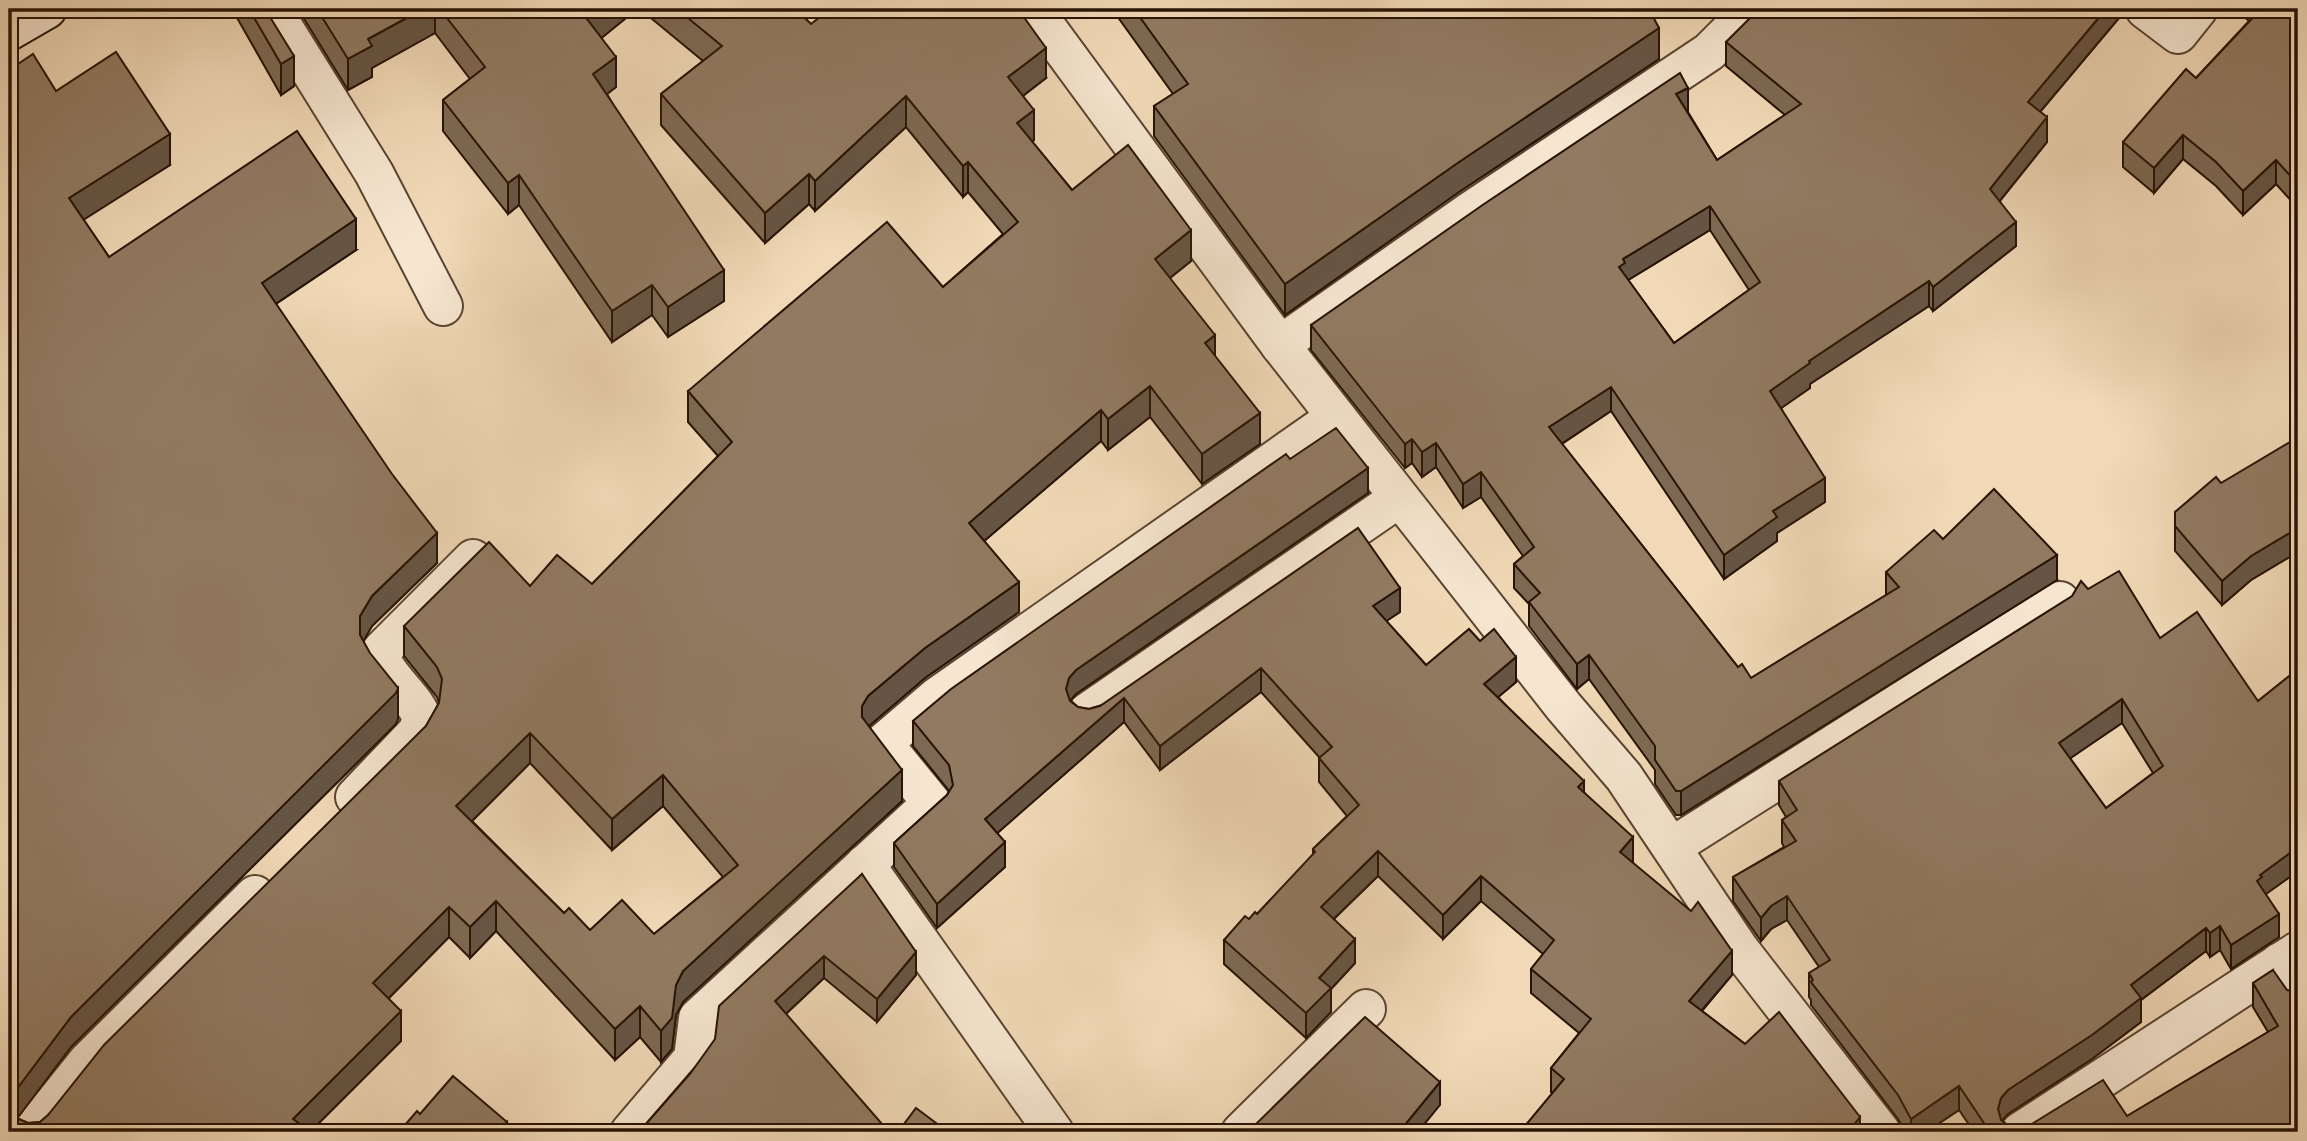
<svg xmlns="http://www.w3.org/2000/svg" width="2307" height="1141" font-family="'Libre Bodoni',serif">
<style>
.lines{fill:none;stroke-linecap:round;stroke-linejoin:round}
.minor-casing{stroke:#5a4431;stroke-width:42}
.secondary-casing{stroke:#281304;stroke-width:42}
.minor{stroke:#f6e6d0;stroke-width:38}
.secondary{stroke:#f6e6d0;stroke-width:38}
.wall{fill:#7d6953;stroke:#281304;stroke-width:2;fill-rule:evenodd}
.shaded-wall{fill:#654;stroke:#281304;stroke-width:2}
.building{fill:#917a61;stroke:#281304;stroke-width:2;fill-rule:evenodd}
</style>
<rect width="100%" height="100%" fill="#f1d9b7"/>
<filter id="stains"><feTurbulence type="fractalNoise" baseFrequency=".00286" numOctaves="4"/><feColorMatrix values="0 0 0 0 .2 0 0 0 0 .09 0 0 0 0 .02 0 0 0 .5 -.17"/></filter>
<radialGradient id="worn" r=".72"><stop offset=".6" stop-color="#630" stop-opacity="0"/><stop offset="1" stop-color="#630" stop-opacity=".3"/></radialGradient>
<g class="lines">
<!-- minor casing -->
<g class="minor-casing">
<g id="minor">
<path d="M272,9L374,173L443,306"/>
<path d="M1033,9L1280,345L1564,707L1624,777L1740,950L1881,1132"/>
<path d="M2145,9L2178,34L2198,9"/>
<path d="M1280,345L1472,210L1709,52L1752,9"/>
<path d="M1088,712L1399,498"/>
<path d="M355,797L417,732L422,719C417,697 375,669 382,650L473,559"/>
<path d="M1673,846L2060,601"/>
<path d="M865,864L1054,1132"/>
<path d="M2280,962L2298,994"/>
<path d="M31,1132L88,1061L255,895"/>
<path d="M630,1132L693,1058L698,1018L932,803L883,743L938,696L1336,417"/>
<path d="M1241,1132L1366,1009"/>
<path d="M2020,1132L2298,951"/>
</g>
</g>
<!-- secondary casing -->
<g class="secondary-casing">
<path id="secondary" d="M9,31L47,9"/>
</g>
<!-- minor -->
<use href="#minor" class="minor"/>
<!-- secondary -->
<use href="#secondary" class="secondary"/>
</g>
<!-- wall -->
<g class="wall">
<path d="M232,9H265L294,86L281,95Z"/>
<path d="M298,9H637L601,38L616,87L607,94L724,301L668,337L652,315L612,342L519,205L508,214L443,131V100L470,79L435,33L372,68V77L348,90Z"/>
<path d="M640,9H795L811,24L1046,78L1023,96L1034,140L1032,142L1072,190L1191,261L1170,278L1215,356L1260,444L1202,484L1150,417L1108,450L1101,441L984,541L1019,612L925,678L869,726L902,801L683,1002L676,1015L672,1049L661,1062L640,1037L615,1060L496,931L470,958L449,937L389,998L401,1041L310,1132H9L56,91L170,165L83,219L109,257L356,250L276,304L437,563L372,626L363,641L398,719L396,724L71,1047L17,1118L28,1123L40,1122L48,1115L426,726L439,703L437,697L404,656V626L530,586L592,584L718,456L688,422V391L943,287L1003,234L968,192L963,197L906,127L815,211L809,204L765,243L661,125V94L703,61ZM530,763L612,850L663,806L723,877L654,934L590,930L564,913L472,821Z"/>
<path d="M1112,9H1649L1659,59L1459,192L1285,315L1154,136V106L1173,94Z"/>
<path d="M2236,9H2298V202L2295,205L2276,184L2243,215L2216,186L2183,159L2154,193L2123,167V142L2196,78L2249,21Z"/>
<path d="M2124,12L2040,112L2047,142L2000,201L2016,246L1933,311L1929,306L1810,384V388L1781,408L1825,502L1777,533V541L1724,579L1611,411L1562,444L1738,667L1751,678L1886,595V572L1943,539L2057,580L1681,815H1676L1655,784V770L1589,679L1577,689L1529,626V604L1514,588V564L1523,556L1481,497L1463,508L1436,467L1422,477L1412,463L1405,468L1311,350V325L1688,112L1717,160L1785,115L1726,66V42ZM1710,230L1749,290L1674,343L1628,280Z"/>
<path d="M2298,445V552L2251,580L2222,605L2175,551V512L2221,483Z"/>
<path d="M1290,459L1368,493L1076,694L1070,700L1078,707L1089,709L1400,612L1386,621L1426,665L1516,682L1498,697L1584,792L1633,862V863L1732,975L1702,1011L1860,1132L1552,1093L1551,1092V1068L1579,1033L1531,993V969L1543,954L1481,901L1443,939L1378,876L1334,919L1355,963L1331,989V1012L1306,1038L1224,964V940L1257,914L1313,855V849L1347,816L1319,782V757L1261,692L1160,770L1124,722L997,833L1005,867L937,928L894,867V843L947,795L949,791L913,746V721Z"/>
<path d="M2088,589L2160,638L2258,701L2298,669V871L2265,894L2279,937L2231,969L2220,950L2210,957L2206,951L2141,1000V1022L2092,1059L2008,1114L2002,1120L2010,1128L2022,1130L2127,1116L2268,1032L2253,1007V983L2273,970L2298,1132H1974L1959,1110L1926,1132H1905L1898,1119L1811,1005V1000L1809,997V973L1819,967L1787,920L1771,929L1761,941L1733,901V877L1784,847L1782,843V820L1786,817L1779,805V781ZM2122,723L2153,773L2106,808L2070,758Z"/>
<path d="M862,874L916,975L877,1022L824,978L786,1014L639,1132Z"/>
</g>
<!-- shaded-wall -->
<g class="shaded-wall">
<path d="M423,9H435V33L372,68V77L348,90V59L368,39Z"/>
<path d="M600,9H637L587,50V19Z"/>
<path d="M2106,9H2125L2124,12L2028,126V102Z"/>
<path d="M1659,28V59L1459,192L1285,315V284L1459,162Z"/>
<path d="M1046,48V78L1008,107V77Z"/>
<path d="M294,56V86L281,95V64Z"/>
<path d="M616,57V87L593,105V74Z"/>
<path d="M1688,88V113L1676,94Z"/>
<path d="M906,96V127L815,211V181Z"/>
<path d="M1034,110V140L1017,154V123Z"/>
<path d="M2047,117V142L1990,213V189Z"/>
<path d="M170,134V165L69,229V198Z"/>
<path d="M2183,135V159L2154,193V168Z"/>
<path d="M2276,160V184L2243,215V191Z"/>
<path d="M968,162V192L963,197V166Z"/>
<path d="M809,174V204L765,243V213Z"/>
<path d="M519,175V205L508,214V183Z"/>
<path d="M2298,178V202L2295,205V181Z"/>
<path d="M1710,206V230L1625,282L1619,267L1623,259Z"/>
<path d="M356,219V250L262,313V283Z"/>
<path d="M2016,222V246L1933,311V287Z"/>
<path d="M1191,230V261L1155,290V259Z"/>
<path d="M724,270V301L668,337V307Z"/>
<path d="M1929,281V306L1810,384V388L1770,416V391L1809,361Z"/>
<path d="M652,285V315L612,342V311Z"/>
<path d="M1215,335V365L1205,343Z"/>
<path d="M1150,386V417L1108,450V419Z"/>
<path d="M1611,387V411L1549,452V427Z"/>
<path d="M1101,410V441L969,554V523Z"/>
<path d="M1260,413V444L1202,484V454Z"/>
<path d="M1412,439V463L1405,468V444Z"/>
<path d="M1436,443V467L1422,477V452Z"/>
<path d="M1368,468V493L1076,694L1069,702L1066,689L1069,678L1076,670Z"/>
<path d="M1481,472V497L1463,508V484Z"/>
<path d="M1825,478V502L1777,533V541L1724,579V555L1773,511Z"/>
<path d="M2298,528V552L2251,580L2222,605V581L2251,556Z"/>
<path d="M437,533V563L372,626L360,647V616L372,596Z"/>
<path d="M2057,555V580L1681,815V791Z"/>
<path d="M1019,582V612L925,678L868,727L862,717V706L868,696L925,648Z"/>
<path d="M1400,588V612L1373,630V606Z"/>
<path d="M1589,655V679L1577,689V664Z"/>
<path d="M1516,657V682L1484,709V684Z"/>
<path d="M1261,668V692L1160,770V746Z"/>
<path d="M398,688V719L396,724L71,1047L10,1128V1098L71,1017Z"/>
<path d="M1124,698V722L985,844V819Z"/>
<path d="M2122,699V723L2059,766V743Z"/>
<path d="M530,733V763L456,837V806Z"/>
<path d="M902,770V801L683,1002L676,1015L672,1049L661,1062V1031L676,985L683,971Z"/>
<path d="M663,775V806L612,850V819Z"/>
<path d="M1584,781V805L1578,787Z"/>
<path d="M1633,837V862L1620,876V852Z"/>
<path d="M1005,842V867L937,928V904Z"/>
<path d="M2298,847V871L2262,897L2257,881L2260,875Z"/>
<path d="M1378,851V876L1321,931V907Z"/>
<path d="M1481,876V901L1443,939V915Z"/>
<path d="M1787,896V920L1771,929L1761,941V918L1771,906Z"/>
<path d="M496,901V931L470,958V927Z"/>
<path d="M449,907V937L373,1014V983Z"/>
<path d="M2279,914V937L2231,969V945Z"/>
<path d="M2220,926V950L2210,957V933Z"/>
<path d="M2206,928V951L2141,1000V1022L2092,1059L2008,1114L2001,1122L1998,1109L2001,1098L2008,1090L2131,985Z"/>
<path d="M1355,939V963L1331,989V1012L1306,1038V1013L1319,978Z"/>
<path d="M1732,951V975L1689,1025V1001Z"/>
<path d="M916,952V975L877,1022V999Z"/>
<path d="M824,956V978L775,1024V1001Z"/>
<path d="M640,1006V1037L615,1060V1029Z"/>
<path d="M401,1011V1041L310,1132L293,1119Z"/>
<path d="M1440,1082V1105L1418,1132H1399Z"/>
<path d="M1959,1086V1110L1926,1132H1911V1119Z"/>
<path d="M1860,1117V1132H1848Z"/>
<path d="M507,1122V1132H498Z"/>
</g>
<!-- building -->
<g class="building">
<path d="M249,9H265L294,56L281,64Z"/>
<path d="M317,9H423L368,39L372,46L348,59Z"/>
<path d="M440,9H600L587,19L616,57L593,74L724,270L668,307L652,285L612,311L519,175L508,183L443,100L485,67Z"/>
<path d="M677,9H795L811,24L830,9H1018L1046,48L1008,77L1034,110L1017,123L1072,190L1128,145L1191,230L1155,259L1215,335L1205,343L1260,413L1202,454L1150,386L1108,419L1101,410L969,523L1019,582L925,648L868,696L862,706V717L902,770L683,971L676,985L672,1018L661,1031L640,1006L615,1029L496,901L470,927L449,907L373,983L401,1011L293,1119L310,1132H9V70L33,54L56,91L116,52L170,134L69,198L109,257L297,131L356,219L262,283L392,474L437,533L372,596L360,616V635L370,653L398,688L396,693L71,1017L10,1098L11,1110L18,1119L28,1123L40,1122L48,1115L104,1045L426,726L439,703L442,679L437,667L404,626L489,542L530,586L557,555L592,584L732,442L688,391L887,222L943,287L1018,222L968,162L963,166L906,96L815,181L809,174L765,213L661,94L722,46ZM530,733L612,819L663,775L738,865L654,934L622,900L590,930L569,908L564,913L456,806Z"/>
<path d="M1134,9H1649L1659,28L1459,162L1285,284L1154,106L1188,84Z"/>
<path d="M1759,9H2106L2028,102L2047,117L1990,189L2016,222L1933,287L1929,281L1809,361L1810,363L1770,391L1825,478L1773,511L1777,517L1724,555L1611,387L1549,427L1738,667L1742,664L1751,678L1899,587L1886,572L1934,530L1943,539L1994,489L2057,555L1681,791H1676L1655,760V746L1589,655L1577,664L1529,602L1540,593L1514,564L1534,547L1481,472L1463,484L1436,443L1422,452L1412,439L1405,444L1311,325L1484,204L1680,73L1688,88L1676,94L1717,160L1801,104L1726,42ZM1710,206L1760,282L1674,343L1619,267L1625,263L1623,259Z"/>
<path d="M2261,9H2298V178L2295,181L2276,160L2243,191L2216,162L2183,135L2154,168L2123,142L2186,69L2196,78Z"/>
<path d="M1336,428L1368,468L1076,670L1069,678L1066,689L1070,701L1078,707L1089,709L1100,706L1358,528L1400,588L1373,606L1426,665L1469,629L1480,641L1494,629L1516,657L1484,684L1584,781L1578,787L1633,837L1620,852L1691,911L1698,902L1732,951L1689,1001L1745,1044L1779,1012L1860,1117L1848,1132H1520L1564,1079L1551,1068L1591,1019L1531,969L1554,940L1481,876L1443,915L1378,851L1321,907L1355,939L1319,978L1331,988L1306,1013L1224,940L1245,916L1249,919L1255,912L1257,914L1315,852L1313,849L1359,805L1319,758L1332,747L1261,668L1160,746L1124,698L985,819L1005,842L937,904L894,843L947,795L953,785L949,765L913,721L951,689L1286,454L1290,459Z"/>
<path d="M2295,439L2298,445V528L2251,556L2222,581L2175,526V512L2216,477L2221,483Z"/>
<path d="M2119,571L2160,638L2197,612L2258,701L2298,669V847L2260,875L2262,877L2257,881L2279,914L2231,945L2220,926L2210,933L2206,928L2131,985L2141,998L2092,1035L2008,1090L2001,1098L1998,1109L2001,1120L2010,1128L2022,1130L2103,1080L2127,1116L2278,1026L2253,983L2273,970L2287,990L2298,992V1132H1990L1959,1086L1911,1119L1898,1095L1811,982L1813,980L1809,973L1830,960L1787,896L1771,906L1761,918L1733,877L1796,841L1782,820L1797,810L1779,781L2072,596L2081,581L2088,589ZM2122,699L2163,766L2106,808L2059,743Z"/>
<path d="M862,874L916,952L877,999L824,956L775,1001L889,1132H639L690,1074L715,1039L719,1006Z"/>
<path d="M1365,1017L1440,1082L1399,1132H1391L1386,1128L1383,1132H1233L1236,1130L1247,1129L1256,1124Z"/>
<path d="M453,1076L507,1122L498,1132H399L417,1111L420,1114Z"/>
<path d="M916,1108L948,1132H898Z"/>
</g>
<!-- margin -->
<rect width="2307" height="1141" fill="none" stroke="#f1d9b7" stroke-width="35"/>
<rect x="10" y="10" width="2286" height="1120" fill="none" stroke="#281304" stroke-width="3.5"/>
<rect x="18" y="18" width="2272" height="1106" fill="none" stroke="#281304" stroke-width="2"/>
<rect width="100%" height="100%" filter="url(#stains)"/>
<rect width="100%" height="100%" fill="url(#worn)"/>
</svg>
